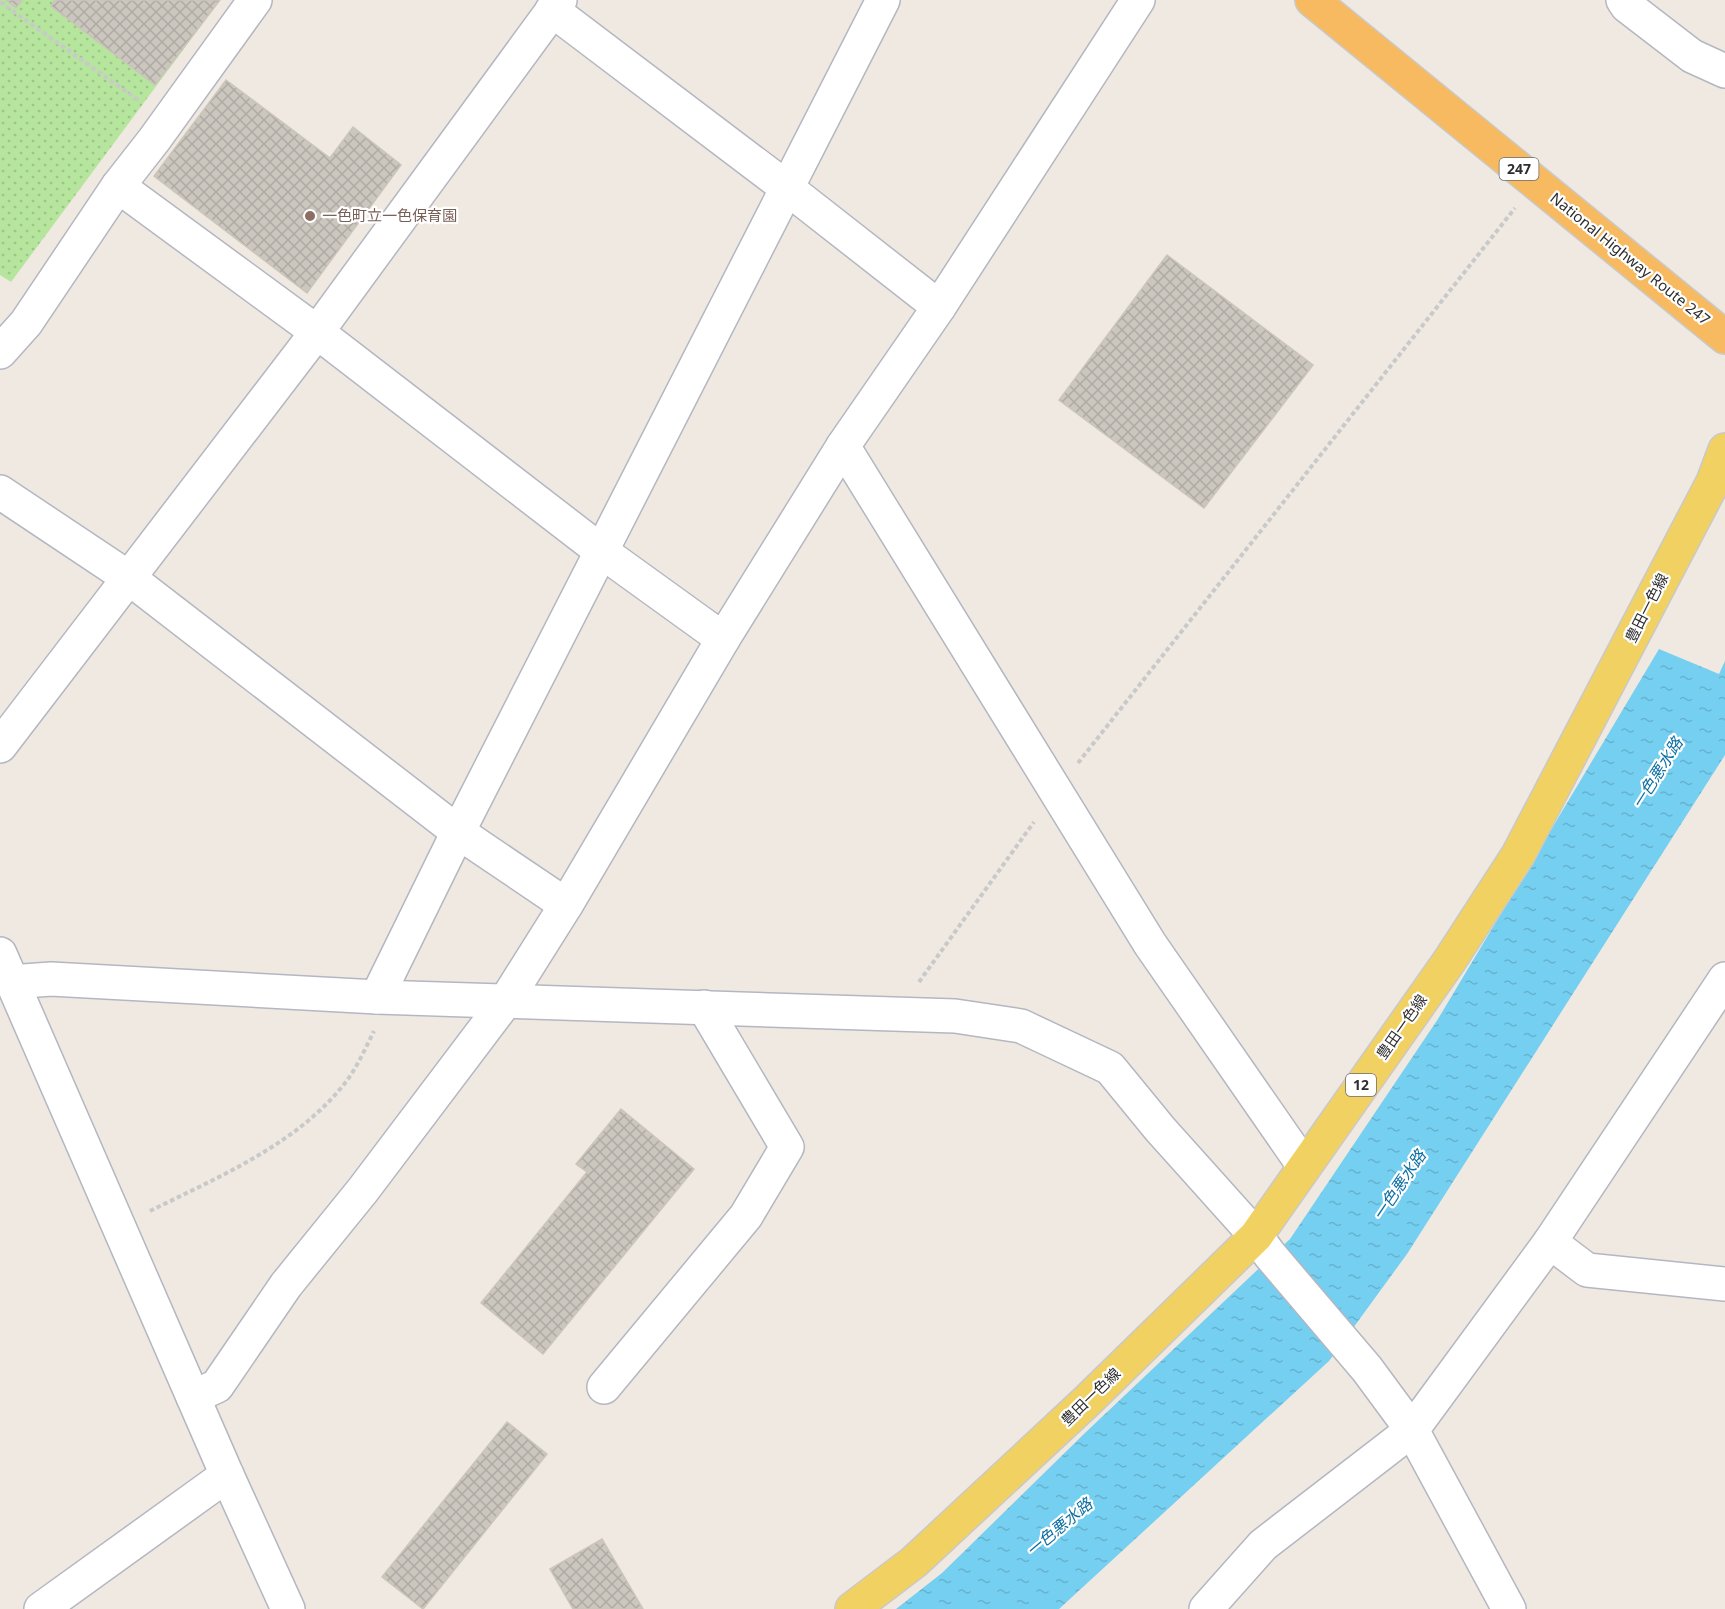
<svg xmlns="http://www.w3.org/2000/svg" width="1725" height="1609" font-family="'Noto Sans','Noto Sans JP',sans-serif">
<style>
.park{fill:url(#park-dots)}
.water{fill:url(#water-ripples)}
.building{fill:url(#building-cross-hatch);stroke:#cbc5ba;stroke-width:1.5}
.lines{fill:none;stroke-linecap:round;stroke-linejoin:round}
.minor-casing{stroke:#b4b7c1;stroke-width:36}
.tertiary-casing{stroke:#b4b7c1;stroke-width:36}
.primary-casing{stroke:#c9c9c9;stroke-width:36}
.trunk-casing{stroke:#c9c9c9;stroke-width:36}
.path{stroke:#c9c9c9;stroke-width:4;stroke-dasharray:4.5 3;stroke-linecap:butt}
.minor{stroke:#fff;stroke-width:33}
.tertiary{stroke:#fff;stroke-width:33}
.primary{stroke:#f2d163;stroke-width:33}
.trunk{stroke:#f8ba60;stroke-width:33}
.education-dot{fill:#8d6e63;stroke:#fff;stroke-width:2}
.labels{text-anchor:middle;stroke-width:4.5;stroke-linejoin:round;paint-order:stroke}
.shield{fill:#fff;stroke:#6d6d6d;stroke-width:1.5}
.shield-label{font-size:14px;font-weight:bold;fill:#2e2e2e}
.education-label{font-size:15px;fill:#785e54;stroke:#fff;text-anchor:start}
.street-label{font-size:15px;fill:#2e2e2e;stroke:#fff}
.water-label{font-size:16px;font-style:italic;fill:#0d6fa3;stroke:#fff}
</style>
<defs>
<pattern id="park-dots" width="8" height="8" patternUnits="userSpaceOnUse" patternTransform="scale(1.5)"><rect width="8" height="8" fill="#b6e59e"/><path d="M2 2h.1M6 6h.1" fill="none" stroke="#9dc588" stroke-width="1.8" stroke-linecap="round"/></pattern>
<pattern id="water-ripples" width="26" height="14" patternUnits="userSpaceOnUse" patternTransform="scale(1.5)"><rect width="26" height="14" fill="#75cff0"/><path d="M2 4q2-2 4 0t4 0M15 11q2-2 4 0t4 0" fill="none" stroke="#66b2ce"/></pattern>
<pattern id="building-cross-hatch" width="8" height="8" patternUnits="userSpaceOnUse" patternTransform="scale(1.5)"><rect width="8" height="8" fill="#cbc7bf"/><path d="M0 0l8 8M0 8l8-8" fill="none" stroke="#afaba4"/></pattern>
</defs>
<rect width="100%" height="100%" fill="#efe9e1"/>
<!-- park -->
<path class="park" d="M0,0H220L11,282L0,275Z"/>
<!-- water -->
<path class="water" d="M1659,649L1719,674L1725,661V755L1407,1254L1329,1361L1059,1609H896L942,1573L1086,1432L1290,1239L1438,1019Z"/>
<!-- building -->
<g class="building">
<path d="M6,0H22L16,8Z"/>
<path d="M55,0H220L155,85L51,6Z"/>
<path d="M226,80L330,158L353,127L401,165L307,293L154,176Z"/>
<path d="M1167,255L1313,365L1204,508L1059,400Z"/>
<path d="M621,1109L694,1169L543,1354L481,1303L587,1172L576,1164Z"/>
<path d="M507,1422L547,1454L423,1609L382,1577Z"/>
<path d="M602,1539L643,1609H573L550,1569Z"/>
</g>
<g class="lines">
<!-- minor casing -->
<g class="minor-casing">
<g id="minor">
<path d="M1623,0L1627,6L1692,56L1725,71"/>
<path d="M552,10L787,188L939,307"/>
<path d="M118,186L317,332L601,551L723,639"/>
<path d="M0,352L26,323L118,186L154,140L255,0"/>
<path d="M843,446L1150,944L1304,1166"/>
<path d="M0,492L129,578L458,832L566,905"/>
<path d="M10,982L51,979L377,997L955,1016L1021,1026L1110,1068L1160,1129L1256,1236L1270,1255L1367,1369L1412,1430L1509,1609"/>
<path d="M377,997L458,832L883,0"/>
<path d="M1550,1242L1587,1270L1725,1284"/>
<path d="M604,1387L746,1216L787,1147L704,1007"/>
<path d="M193,1397L217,1386L286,1285L363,1190L505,1002L566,905L723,639L843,446L939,307L1138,0"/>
<path d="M41,1609L227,1475"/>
<path d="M1206,1609L1263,1545L1412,1430L1550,1242L1725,979"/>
</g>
</g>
<!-- tertiary casing -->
<g class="tertiary-casing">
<g id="tertiary">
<path d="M0,746L317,332L560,0"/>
<path d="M0,954L227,1475L288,1609"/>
</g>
</g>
<!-- primary casing -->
<g class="primary-casing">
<path id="primary" d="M852,1609L914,1562L1087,1401L1256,1236L1450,960L1518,855L1713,482L1725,450"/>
</g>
<!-- trunk casing -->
<g class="trunk-casing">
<path id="trunk" d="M1312,0L1725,337"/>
</g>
<!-- path -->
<g class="path">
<path d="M0,2L141,102"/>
<path d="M1078,763L1515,208"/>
<path d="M919,982L1034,822"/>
<path d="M150,1211C218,1177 301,1143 348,1079C358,1065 366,1047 374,1031"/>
</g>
<!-- minor -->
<use href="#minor" class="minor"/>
<!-- tertiary -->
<use href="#tertiary" class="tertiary"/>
<!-- primary -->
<use href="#primary" class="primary"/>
<!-- trunk -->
<use href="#trunk" class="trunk"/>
</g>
<!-- markers -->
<circle class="education-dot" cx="310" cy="216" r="6"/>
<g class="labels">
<!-- shield labels -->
<g class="shield">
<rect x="1499.5" y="158" width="39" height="22" rx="4.5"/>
<rect x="1346" y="1074" width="30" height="22" rx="4.5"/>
</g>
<g class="shield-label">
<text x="1519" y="174">247</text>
<text x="1361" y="1090">12</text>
</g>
<!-- education labels -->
<g class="education-label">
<text x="322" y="221">一色町立一色保育園</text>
</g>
<!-- street labels -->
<g class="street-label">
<text transform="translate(1630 259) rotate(39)" y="5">National Highway Route 247</text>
<text transform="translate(1647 608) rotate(-63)" y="5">豊田一色線</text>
<text transform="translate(1402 1027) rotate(-55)" y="5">豊田一色線</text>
<text transform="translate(1091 1397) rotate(-44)" y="5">豊田一色線</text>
</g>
<!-- water labels -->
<g class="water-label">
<text transform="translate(1657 773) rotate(-58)" y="6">一色悪水路</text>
<text transform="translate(1399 1185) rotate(-56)" y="6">一色悪水路</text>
<text transform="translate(1059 1527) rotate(-40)" y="6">一色悪水路</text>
</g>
</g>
</svg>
